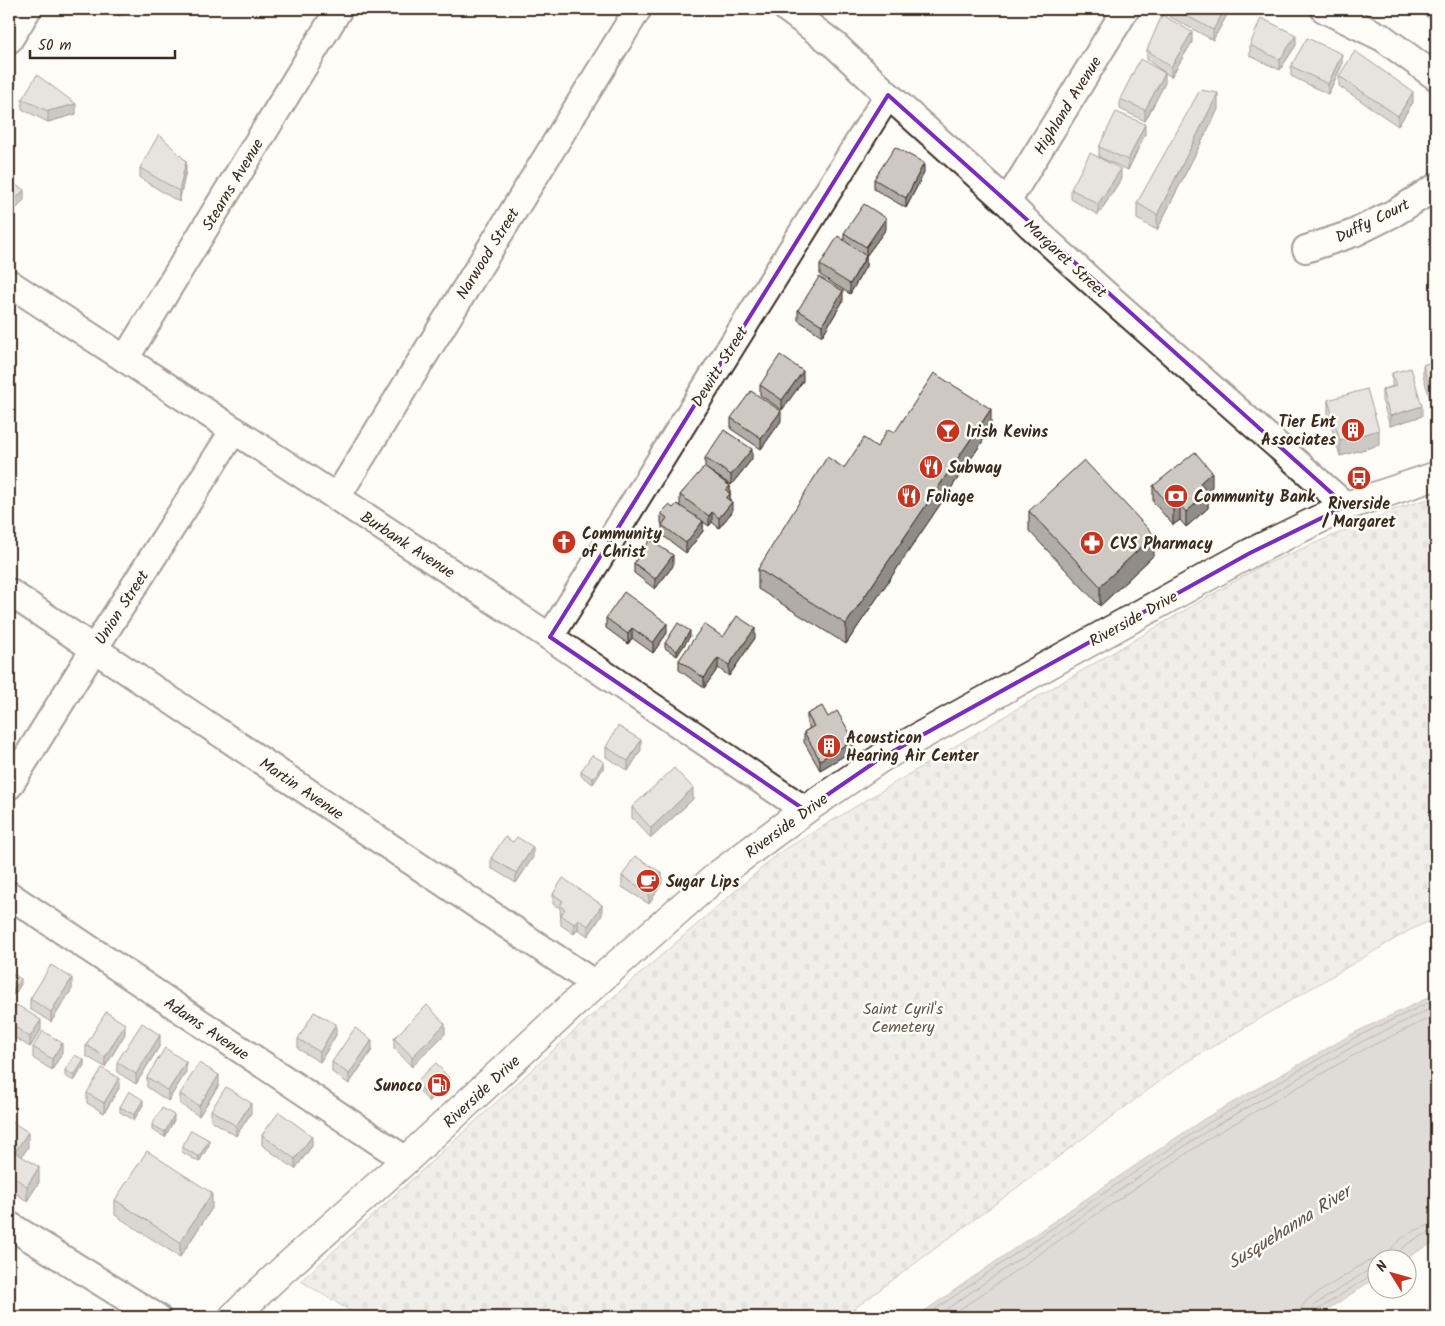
<svg xmlns="http://www.w3.org/2000/svg" width="1445" height="1326" font-family="Kalam,sans-serif">
<style>
.cemetery{fill:url(#cemetery-stones);stroke:#8e847a}
.water{fill:#bbb4ad;stroke:#887d74}
.lines{fill:none;stroke-linecap:round;stroke-linejoin:round}
.shore{stroke:#6e6157;stroke-width:1}
.minor-casing{stroke:#3b2a1e;stroke-width:30}
.major-casing{stroke:#3b2a1e;stroke-width:31}
.minor{stroke:#fdfcf7;stroke-width:26}
.major{stroke:#fdfcf7;stroke-width:28}
.wall{fill:#b0aca7;stroke:#3b2a1e}
.shaded-wall{fill:#908c88;stroke:#3b2a1e}
.building{fill:#cdc8c2;stroke:#3b2a1e}
.marked{fill:none;stroke:#7b2cbf;stroke-width:4;stroke-linejoin:round}
.labels{text-anchor:middle;stroke-width:5;stroke-linejoin:round;paint-order:stroke}
.street-label{font-size:16px;fill:#3b2a1e;stroke:#fdfcf7}
.poi-label{font-size:16px;font-weight:bold;fill:#3b2a1e;stroke:#fdfcf7;text-anchor:start}
.park-label{font-size:16px;fill:#64574c;stroke:#fdfcf7}
.water-label{font-size:18px;font-style:italic;fill:#615349;stroke:#fdfcf7}
</style>
<defs>
<pattern id="cemetery-stones" width="16" height="16" patternUnits="userSpaceOnUse" patternTransform="scale(1.25)"><rect width="16" height="16" fill="#e1ded7"/><path d="M2 7V4a2 2 0 0 1 4 0v3zM10 15v-3a2 2 0 0 1 4 0v3z" fill="#c2bfb8"/></pattern>
</defs>
<rect width="100%" height="100%" fill="#fdfcf7"/>
<filter id="ink" filterUnits="userSpaceOnUse"><feTurbulence type="fractalNoise" baseFrequency=".02" numOctaves="2"/><feDisplacementMap in="SourceGraphic" scale="10" xChannelSelector="R" yChannelSelector="G"/><feConvolveMatrix kernelMatrix="1 2 1 2 8 2 1 2 1" color-interpolation-filters="sRGB"/></filter>
<g filter="url(#ink)">
<!-- cemetery -->
<path class="cemetery" d="M1436,497V918L1410,930L1183,1064L843,1317H360L301,1281L572,1033L779,853L1025,704L1259,567L1398,508Z"/>
<!-- water -->
<path class="water" d="M1436,994V1243L1427,1246L1407,1258H1378L1377,1277L1316,1317H916L1080,1203L1204,1119L1356,1032Z"/>
<g class="lines">
<!-- shore -->
<g class="shore">
<path d="M1389,1258C1389,1254 1390,1250 1393,1247C1400,1236 1424,1225 1436,1224"/>
<path d="M1396,1258C1399,1245 1424,1233 1436,1232"/>
<path d="M924,1317L1083,1207L1207,1124L1358,1036L1436,999"/>
<path d="M935,1317L1087,1212L1210,1129L1361,1042L1436,1006"/>
<path d="M949,1317L1091,1218L1214,1135L1365,1049L1436,1015"/>
<path d="M1300,1317L1301,1308L1307,1300L1366,1262L1378,1259"/>
<path d="M1307,1317L1308,1311L1313,1306L1370,1269L1378,1267"/>
<path d="M1314,1317V1313L1316,1311L1373,1274L1378,1273"/>
</g>
<!-- minor casing -->
<g class="minor-casing">
<g id="minor">
<path d="M787,9L835,45L888,95L1007,202L1031,226L1101,290L1346,506"/>
<path d="M1324,9L1383,38L1436,77"/>
<path d="M9,40L28,9"/>
<path d="M1007,202L1126,9"/>
<path d="M1306,249L1354,233L1396,212L1436,187"/>
<path d="M9,283L550,637L805,810"/>
<path d="M125,359L339,9"/>
<path d="M337,497L638,9"/>
<path d="M9,592L595,984"/>
<path d="M550,637L888,95"/>
<path d="M9,786L94,649L234,430"/>
<path d="M9,895L406,1160"/>
<path d="M9,1225L157,1317"/>
</g>
</g>
<!-- major casing -->
<g class="major-casing">
<path id="major" d="M233,1317L283,1270L406,1160L595,984L718,875L805,810L881,758L1250,553L1346,506L1436,476"/>
</g>
<!-- minor -->
<use href="#minor" class="minor"/>
<!-- major -->
<use href="#major" class="major"/>
</g>
<!-- wall -->
<g class="wall">
<path d="M107,9H125L120,16Z"/>
<path d="M1170,9H1228V13L1213,40L1170,17Z"/>
<path d="M1413,9H1436V22Z"/>
<path d="M1192,42L1171,77L1147,60V50Z"/>
<path d="M1250,45H1296L1280,70L1250,56Z"/>
<path d="M1342,65L1328,94L1291,76V66Z"/>
<path d="M1339,76L1413,102L1398,126L1339,86Z"/>
<path d="M1165,83L1145,121L1120,109V99Z"/>
<path d="M22,99L76,114L48,122L22,109Z"/>
<path d="M1218,109L1157,230L1137,219V203Z"/>
<path d="M1145,134L1128,170L1099,157V147Z"/>
<path d="M140,168L186,171L179,202L140,178Z"/>
<path d="M924,173L906,208L874,189V179Z"/>
<path d="M1121,179L1098,215L1071,199V189Z"/>
<path d="M886,229L866,256V266L850,294L820,275V265L844,240V233Z"/>
<path d="M843,301L822,336L798,320V310Z"/>
<path d="M1436,361L1434,413L1423,375V365Z"/>
<path d="M1392,373L1422,416L1390,426L1382,400V390L1393,386L1392,384Z"/>
<path d="M803,381L782,410L760,395V385Z"/>
<path d="M1328,400L1379,445L1340,456L1328,415Z"/>
<path d="M731,418L781,421L761,449L731,429Z"/>
<path d="M991,429L846,644L758,589V569L877,447L895,432Z"/>
<path d="M705,458L752,459L731,485L708,470L730,486V501L732,512L719,528L712,522L709,526L703,522V531L686,553L662,535V524L661,523V513L680,505V495L705,467Z"/>
<path d="M1153,486L1212,487L1207,491L1208,508L1186,527L1180,520L1173,525L1153,502Z"/>
<path d="M1029,511L1154,555L1100,606L1029,531Z"/>
<path d="M634,563L673,566L655,589L634,573Z"/>
<path d="M606,618L667,633L653,653L632,638L628,644L606,628Z"/>
<path d="M690,636L677,656L665,648V643Z"/>
<path d="M723,637L755,638L729,676L718,668L704,688L679,670V660Z"/>
<path d="M807,714L828,717L854,750L820,770L804,742V732L810,728L807,724Z"/>
<path d="M606,747L641,750L628,771L606,757Z"/>
<path d="M604,767L593,784L581,776V771Z"/>
<path d="M693,799L651,838L632,818V807Z"/>
<path d="M533,857L516,883L491,868V858Z"/>
<path d="M622,876L662,883L649,904L622,887Z"/>
<path d="M553,894L602,915L588,936L578,929L574,934L561,925L560,908L553,904Z"/>
<path d="M9,971L21,984L14,995L9,991Z"/>
<path d="M72,989L51,1022L30,1009V999Z"/>
<path d="M9,1019L41,1030L30,1047L9,1034Z"/>
<path d="M125,1034L105,1067L86,1056V1045Z"/>
<path d="M445,1034L412,1067L394,1048V1038Z"/>
<path d="M336,1035L320,1062L298,1049V1039Z"/>
<path d="M160,1045L136,1084L117,1072V1062Z"/>
<path d="M33,1047L62,1053L52,1070L33,1058Z"/>
<path d="M372,1050L349,1084L332,1072V1062Z"/>
<path d="M84,1065L74,1081L65,1076V1070Z"/>
<path d="M186,1072L168,1101L147,1087V1077Z"/>
<path d="M416,1082L449,1083L429,1102L416,1087Z"/>
<path d="M219,1085L199,1116L180,1104V1094Z"/>
<path d="M119,1088L104,1113L87,1103V1093Z"/>
<path d="M143,1105L134,1120L120,1112V1107Z"/>
<path d="M211,1110L251,1113L236,1136L211,1120Z"/>
<path d="M9,1120L28,1147L22,1156L39,1182L27,1201L9,1189Z"/>
<path d="M174,1120L165,1137L152,1130V1125Z"/>
<path d="M262,1135L312,1146L295,1169L262,1145Z"/>
<path d="M209,1145L199,1162L182,1152V1147Z"/>
<path d="M115,1200L212,1208L180,1257L115,1215Z"/>
</g>
<!-- shaded-wall -->
<g class="shaded-wall">
<path d="M120,9H125L120,16Z"/>
<path d="M1225,9H1228V13L1213,40V30Z"/>
<path d="M1192,32V42L1171,77V67Z"/>
<path d="M1296,35V45L1280,70V60Z"/>
<path d="M1342,54V65L1328,94V84Z"/>
<path d="M1165,73V83L1145,121V110Z"/>
<path d="M1413,92V102L1398,126V116Z"/>
<path d="M1218,93V109L1157,230V215Z"/>
<path d="M76,104V114L48,122V111Z"/>
<path d="M1145,124V134L1128,170V160Z"/>
<path d="M186,161V171L179,202V191Z"/>
<path d="M924,163V173L906,208V198Z"/>
<path d="M1121,169V179L1098,215V204Z"/>
<path d="M24,190V200L9,217V206Z"/>
<path d="M886,218V229L866,256V266L850,294V284L866,257V247Z"/>
<path d="M843,291V301L822,336V325Z"/>
<path d="M803,371V381L782,410V400Z"/>
<path d="M1436,402V412L1434,413V403Z"/>
<path d="M1422,406V416L1390,426V416Z"/>
<path d="M991,409V429L846,644V624Z"/>
<path d="M781,411V421L761,449V438Z"/>
<path d="M1379,430V445L1340,456V441Z"/>
<path d="M752,449V459L731,485V475Z"/>
<path d="M1212,472V487L1200,498V483Z"/>
<path d="M730,486V504L726,508V490Z"/>
<path d="M1208,493V508L1186,527V512Z"/>
<path d="M732,502V512L719,528V518Z"/>
<path d="M1180,505V520L1173,525V510Z"/>
<path d="M712,512V522L709,526V516Z"/>
<path d="M703,521V531L686,553V543Z"/>
<path d="M1154,535V555L1100,606V586Z"/>
<path d="M673,555V566L655,589V579Z"/>
<path d="M667,623V633L653,653V643Z"/>
<path d="M632,628V638L628,644V634Z"/>
<path d="M755,628V638L729,676V665Z"/>
<path d="M690,631V636L677,656V651Z"/>
<path d="M718,658V668L704,688V678Z"/>
<path d="M641,740V750L628,771V761Z"/>
<path d="M854,740V750L820,770V760Z"/>
<path d="M604,762V767L593,784V779Z"/>
<path d="M693,788V799L651,838V828Z"/>
<path d="M533,847V857L516,883V873Z"/>
<path d="M662,873V883L649,904V893Z"/>
<path d="M602,905V915L588,936V926Z"/>
<path d="M578,919V929L574,934V924Z"/>
<path d="M10,937V947L9,949V939Z"/>
<path d="M72,978V989L51,1022V1012Z"/>
<path d="M21,979V984L14,995V989Z"/>
<path d="M41,1020V1030L30,1047V1037Z"/>
<path d="M125,1024V1034L105,1067V1057Z"/>
<path d="M336,1024V1035L320,1062V1052Z"/>
<path d="M445,1024V1034L412,1067V1057Z"/>
<path d="M160,1035V1045L136,1084V1074Z"/>
<path d="M372,1040V1050L349,1084V1074Z"/>
<path d="M62,1043V1053L52,1070V1059Z"/>
<path d="M84,1060V1065L74,1081V1076Z"/>
<path d="M186,1062V1072L168,1101V1091Z"/>
<path d="M219,1075V1085L199,1116V1106Z"/>
<path d="M119,1078V1088L104,1113V1103Z"/>
<path d="M449,1078V1083L429,1102V1097Z"/>
<path d="M143,1100V1105L134,1120V1115Z"/>
<path d="M251,1103V1113L236,1136V1126Z"/>
<path d="M174,1115V1120L165,1137V1132Z"/>
<path d="M28,1132V1147L15,1167V1152Z"/>
<path d="M312,1136V1146L295,1169V1159Z"/>
<path d="M209,1140V1145L199,1162V1157Z"/>
<path d="M39,1167V1182L27,1201V1186Z"/>
<path d="M212,1193V1208L180,1257V1242Z"/>
</g>
<!-- building -->
<g class="building">
<path d="M1174,9H1225L1213,30Z"/>
<path d="M1431,9H1436V12Z"/>
<path d="M1162,15L1192,32L1171,67L1147,50Z"/>
<path d="M1261,18L1296,35L1280,60L1250,45Z"/>
<path d="M1307,38L1342,54L1328,84L1291,66Z"/>
<path d="M1355,51L1413,92L1398,116L1339,76Z"/>
<path d="M1140,59L1165,73L1145,110L1120,99Z"/>
<path d="M37,75L76,104L48,111L22,99Z"/>
<path d="M1200,90L1218,93L1157,215L1137,203Z"/>
<path d="M1116,112L1145,124L1128,160L1099,147Z"/>
<path d="M159,134L186,161L179,191L140,168Z"/>
<path d="M895,147L924,163L906,198L874,179Z"/>
<path d="M1090,153L1121,169L1098,204L1071,189Z"/>
<path d="M9,181L24,190L9,206Z"/>
<path d="M864,204L886,218L866,247L844,233Z"/>
<path d="M838,236L866,256L850,284L820,265Z"/>
<path d="M819,277L843,291L822,325L798,310Z"/>
<path d="M780,355L803,371L782,400L760,385Z"/>
<path d="M1436,361V402L1434,403L1423,365Z"/>
<path d="M1411,368L1422,406L1390,416L1382,390L1396,386L1392,373Z"/>
<path d="M934,373L991,409L846,624L758,569L827,457L844,468L864,438L877,447L888,429L895,432Z"/>
<path d="M1367,389L1379,430L1340,441L1328,400Z"/>
<path d="M751,391L781,411L761,438L731,418Z"/>
<path d="M724,430L752,449L731,475L705,458Z"/>
<path d="M1195,452L1212,472L1200,483L1208,493L1186,512L1180,505L1173,510L1153,486Z"/>
<path d="M1084,460L1154,535L1100,586L1029,511Z"/>
<path d="M704,467L730,486L726,490L730,494L726,498L732,502L719,518L712,512L709,516L680,495Z"/>
<path d="M677,504L703,521L686,543L662,525L667,518L661,513L669,505L673,508Z"/>
<path d="M650,540L673,555L655,579L634,563Z"/>
<path d="M624,592L667,623L653,643L632,628L628,634L606,618Z"/>
<path d="M737,616L755,628L729,665L718,658L704,678L679,660L704,624L723,637Z"/>
<path d="M678,623L690,631L677,651L665,643Z"/>
<path d="M822,706L828,717L837,711L854,740L820,760L804,732L814,726L807,714Z"/>
<path d="M618,726L641,740L628,761L606,747Z"/>
<path d="M592,755L604,762L593,779L581,771Z"/>
<path d="M674,768L693,788L651,828L632,807Z"/>
<path d="M505,837L513,842L517,837L533,847L516,873L491,858Z"/>
<path d="M635,856L662,873L649,893L622,876Z"/>
<path d="M563,878L602,905L588,926L578,919L574,924L561,915L565,909L560,906L563,901L553,894Z"/>
<path d="M51,965L72,978L51,1012L30,999Z"/>
<path d="M9,971L21,979L14,989L9,986Z"/>
<path d="M17,1005L41,1020L30,1037L9,1023V1019Z"/>
<path d="M427,1005L445,1024L412,1057L394,1038Z"/>
<path d="M106,1012L125,1024L105,1057L86,1045Z"/>
<path d="M314,1012L336,1024L320,1052L298,1039Z"/>
<path d="M142,1023L160,1035L136,1074L117,1062Z"/>
<path d="M355,1028L372,1040L349,1074L332,1062Z"/>
<path d="M43,1031L62,1043L52,1059L33,1047Z"/>
<path d="M165,1048L186,1062L168,1091L147,1077Z"/>
<path d="M75,1055L84,1060L74,1076L65,1070Z"/>
<path d="M199,1063L219,1075L199,1106L180,1094Z"/>
<path d="M436,1063L449,1078L429,1097L416,1082Z"/>
<path d="M102,1068L119,1078L104,1103L87,1093Z"/>
<path d="M226,1087L251,1103L236,1126L211,1110Z"/>
<path d="M129,1091L143,1100L134,1115L120,1107Z"/>
<path d="M162,1108L174,1115L165,1132L152,1125Z"/>
<path d="M279,1112L312,1136L295,1159L262,1135Z"/>
<path d="M9,1120L28,1132L15,1152L39,1167L27,1186L9,1174Z"/>
<path d="M191,1130L209,1140L199,1157L182,1147Z"/>
<path d="M147,1151L212,1193L180,1242L115,1200Z"/>
<path d="M123,1314L127,1317H120Z"/>
</g>
</g>
<!-- marked area -->
<path d="M0 0H1445V1326H0ZM888,95L1346,506L1250,553L881,758L805,810L550,637Z" fill="#fdfcf7" fill-opacity=".55" fill-rule="evenodd"/>
<path class="marked" d="M888,95L1346,506L1250,553L881,758L805,810L550,637Z"/>
<!-- icons -->
<defs>
<g id="building-disc" transform="scale(1.25)"><circle r="9.5" fill="#c8321e" stroke="#fdfcf7"/><path d="M-4-6H4V6H1V3H-1V6H-4ZM-2.5-4.3h1.7v1.8h-1.7ZM.8-4.3h1.7v1.8H.8ZM-2.5-1h1.7V.8h-1.7ZM.8-1h1.7V.8H.8Z" fill="#fff"/></g>
<g id="bar-disc" transform="scale(1.25)"><circle r="9.5" fill="#c8321e" stroke="#fdfcf7"/><path d="M-6-5H6L.8 .8V4.5H3.5V6h-7V4.5H-.8V.8Z" fill="#fff"/></g>
<g id="restaurant-disc" transform="scale(1.25)"><circle r="9.5" fill="#c8321e" stroke="#fdfcf7"/><path d="M-5-6h1v4h1v-4h1v4h1v-4h1v5L-1.5 .5V6h-2V.5L-5-1ZM5-6V6H3V1.5H1.5Q1.5-4 5-6Z" fill="#fff"/></g>
<g id="bus-disc" transform="scale(1.25)"><circle r="9.5" fill="#c8321e" stroke="#fdfcf7"/><path d="M-5-6H5V4H4V6H2V4H-2V6H-4V4H-5ZM-3.5-4V0h7V-4ZM-3.5 1.2v1.5H-2V1.2ZM2 1.2v1.5H3.5V1.2Z" fill="#fff"/></g>
<g id="bank-disc" transform="scale(1.25)"><circle r="9.5" fill="#c8321e" stroke="#fdfcf7"/><path d="M-6-4H6V4H-6ZM0-2.3a2.3 2.3 0 1 0 0 4.6a2.3 2.3 0 1 0 0-4.6Z" fill="#fff"/></g>
<g id="church-disc" transform="scale(1.25)"><circle r="9.5" fill="#c8321e" stroke="#fdfcf7"/><path d="M-1.2-6h2.4v3.5h3.3v2.4h-3.3V6h-2.4V-.1h-3.3v-2.4h3.3Z" fill="#fff"/></g>
<g id="pharmacy-disc" transform="scale(1.25)"><circle r="9.5" fill="#c8321e" stroke="#fdfcf7"/><path d="M-2-6h4v4h4v4h-4v4h-4v-4h-4v-4h4Z" fill="#fff"/></g>
<g id="cafe-disc" transform="scale(1.25)"><circle r="9.5" fill="#c8321e" stroke="#fdfcf7"/><path d="M-5.5-4.5H6V0H3Q3 3.5 0 3.5H-2.5Q-5.5 3.5-5.5 0ZM3-3.2v2h1.7v-2ZM-6 4.5H4V6H-6Z" fill="#fff"/></g>
<g id="fuel-disc" transform="scale(1.25)"><circle r="9.5" fill="#c8321e" stroke="#fdfcf7"/><path d="M-5.5-6h7V0h2V4h1.3V-2.5L3-4.5l.8-.8L6-3V5H2.5V1h-1V6h-7ZM-4.2-4.7v3.2H.2V-4.7Z" fill="#fff"/></g>
</defs>
<g fill-rule="evenodd">
<use href="#building-disc" x="1353" y="430"/>
<use href="#bar-disc" x="948" y="431"/>
<use href="#restaurant-disc" x="931" y="467"/>
<use href="#bus-disc" x="1359" y="478"/>
<use href="#restaurant-disc" x="909" y="496"/>
<use href="#bank-disc" x="1176" y="496"/>
<use href="#church-disc" x="564" y="542"/>
<use href="#pharmacy-disc" x="1092" y="543"/>
<use href="#building-disc" x="829" y="746"/>
<use href="#cafe-disc" x="648" y="881"/>
<use href="#fuel-disc" x="439" y="1085"/>
</g>
<g class="labels">
<!-- street labels -->
<g class="street-label">
<text transform="translate(1067 105) rotate(-58)" y="6">Highland Avenue</text>
<text transform="translate(232 184) rotate(-59)" y="6">Stearns Avenue</text>
<text transform="translate(1372 220) rotate(-26)" y="6">Duffy Court</text>
<text transform="translate(487 253) rotate(-58)" y="6">Narwood Street</text>
<text transform="translate(1066 258) rotate(43)" y="6">Margaret Street</text>
<text transform="translate(719 366) rotate(-58)" y="6">Dewitt Street</text>
<text transform="translate(408 544) rotate(33)" y="6">Burbank Avenue</text>
<text transform="translate(121 607) rotate(-57)" y="6">Union Street</text>
<text transform="translate(1133 618) rotate(-29)" y="6">Riverside Drive</text>
<text transform="translate(302 788) rotate(34)" y="6">Martin Avenue</text>
<text transform="translate(786 825) rotate(-36)" y="6">Riverside Drive</text>
<text transform="translate(207 1028) rotate(34)" y="6">Adams Avenue</text>
<text transform="translate(481 1091) rotate(-43)" y="6">Riverside Drive</text>
</g>
<!-- poi labels -->
<g class="poi-label">
<text x="1336" y="427" text-anchor="end">Tier Ent<tspan x="1336" dy="18">Associates</tspan></text>
<text x="966" y="437">Irish Kevins</text>
<text x="948" y="473">Subway</text>
<text x="926" y="502">Foliage</text>
<text x="1194" y="502">Community Bank</text>
<text x="1359" y="509" text-anchor="middle">Riverside<tspan x="1359" dy="18">/ Margaret</tspan></text>
<text x="582" y="539">Community<tspan x="582" dy="18">of Christ</tspan></text>
<text x="1110" y="549">CVS Pharmacy</text>
<text x="846" y="743">Acousticon<tspan x="846" dy="18">Hearing Air Center</tspan></text>
<text x="666" y="887">Sugar Lips</text>
<text x="422" y="1091" text-anchor="end">Sunoco</text>
</g>
<!-- park labels -->
<g class="park-label">
<text x="903" y="1014">Saint Cyril's<tspan x="903" dy="18">Cemetery</tspan></text>
</g>
<!-- water labels -->
<g class="water-label">
<text transform="translate(1289 1227) rotate(-32)" y="6">Susquehanna River</text>
</g>
</g>
<!-- margin -->
<rect width="1445" height="1326" fill="none" stroke="#fdfcf7" stroke-width="30"/>
<rect x="15" y="15" width="1415" height="1296" fill="none" stroke="#3b2a1e" stroke-width="2" filter="url(#ink)"/>
<!-- north arrow -->
<g transform="translate(1392 1274) rotate(307)"><circle r="24" fill="#fdfcf7" stroke="#afa8a0"/>
<path d="M0-4L9 19L0 12L-9 19Z" fill="#c8321e"/>
<text y="-8" font-size="14" font-weight="bold" text-anchor="middle" fill="#3b2a1e">N</text>
</g>
<!-- scale -->
<path d="M30 50v8h145v-8" fill="none" stroke="#3b2a1e" stroke-width="2.5"/>
<text x="38" y="50" font-size="15" fill="#3b2a1e" stroke="#fdfcf7" stroke-width="4" paint-order="stroke">50 m</text>
</svg>
